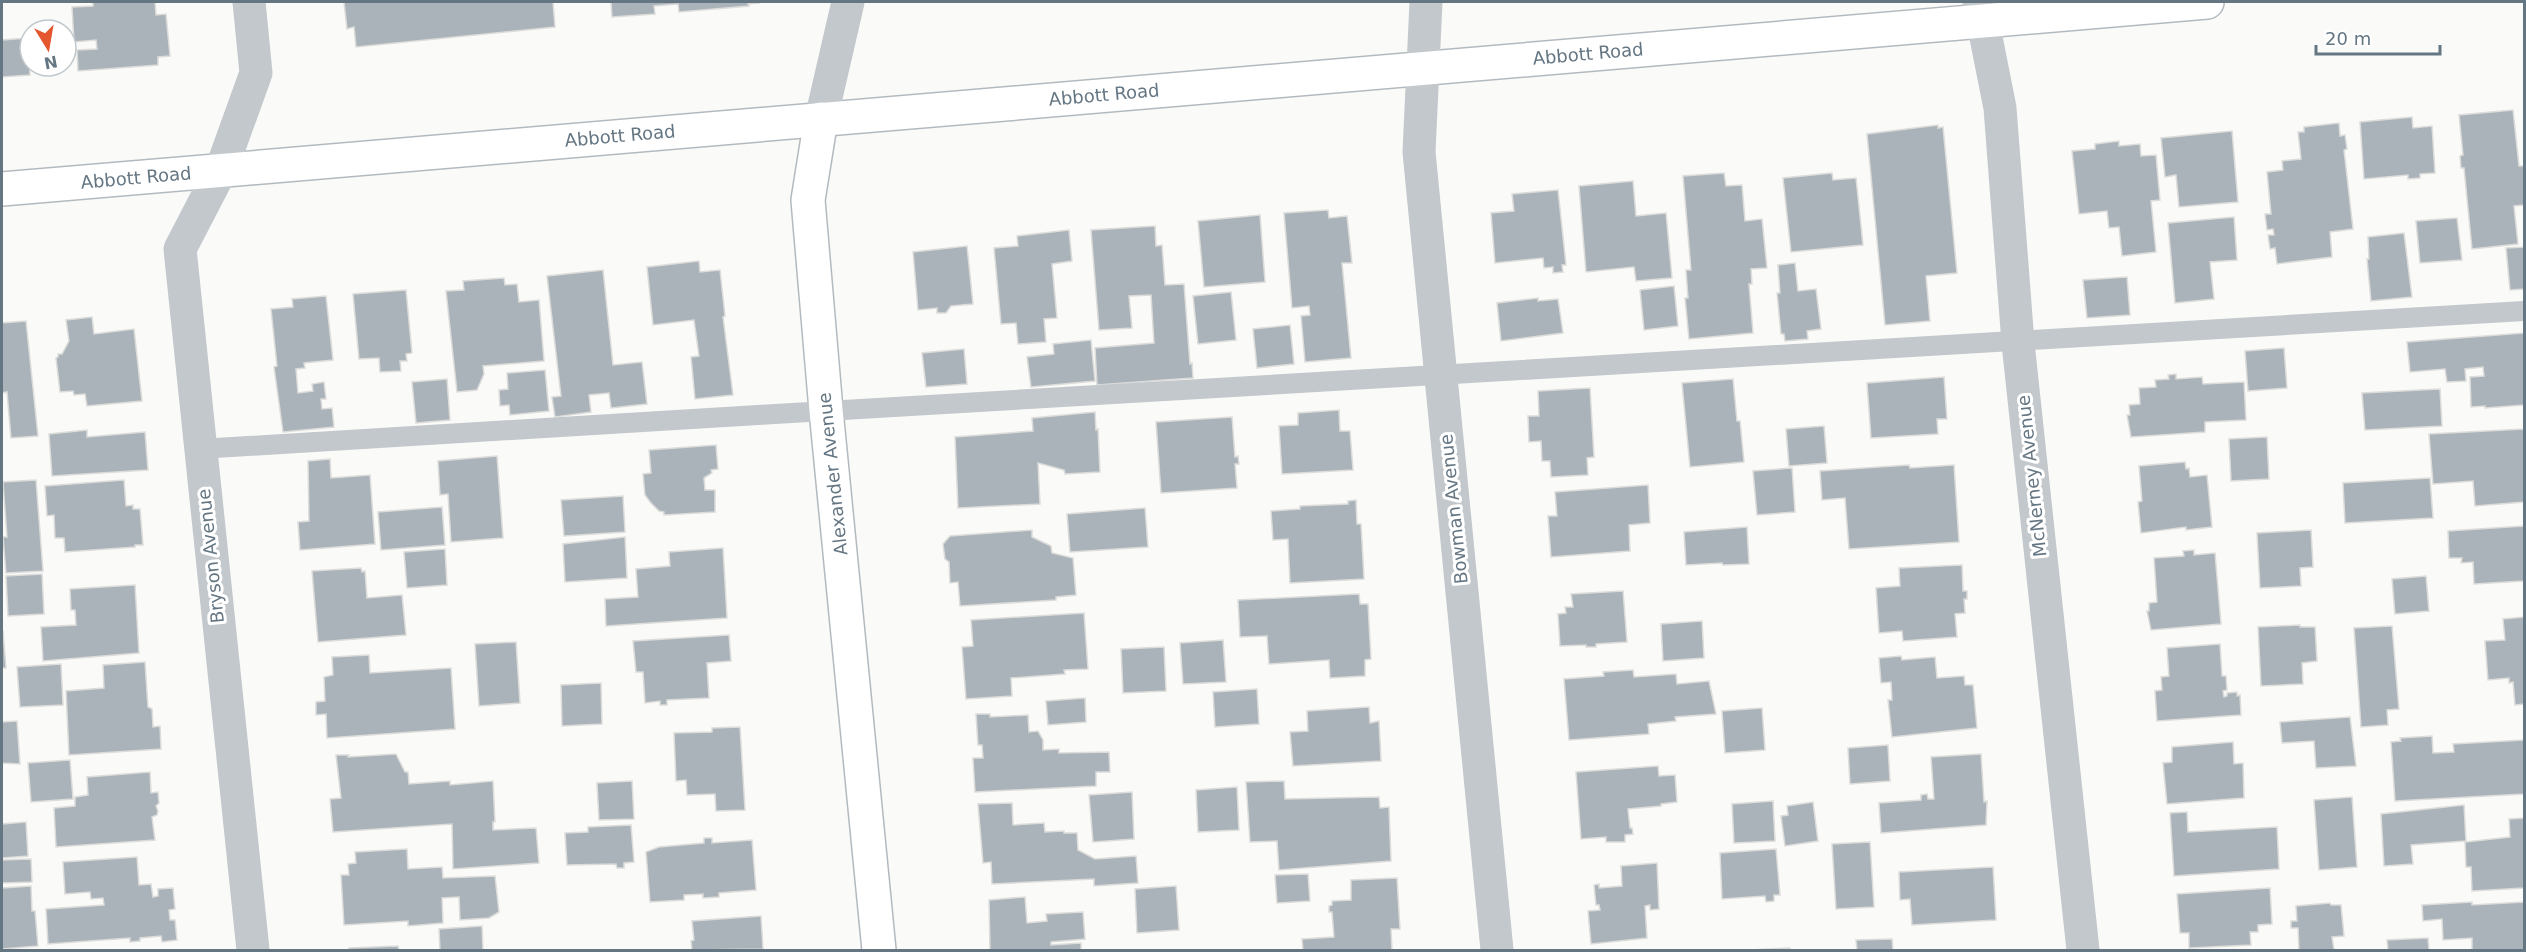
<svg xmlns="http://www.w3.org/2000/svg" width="2526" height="952" font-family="'DejaVu Sans',sans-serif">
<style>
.building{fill:#aab3b9;stroke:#dcdcda;stroke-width:1.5}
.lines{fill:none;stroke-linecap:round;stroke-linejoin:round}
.secondary-casing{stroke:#b3babf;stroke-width:36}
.lane{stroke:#c3c8cc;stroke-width:20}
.street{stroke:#c3c8cc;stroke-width:33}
.secondary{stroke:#fff;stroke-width:33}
.labels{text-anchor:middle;stroke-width:6;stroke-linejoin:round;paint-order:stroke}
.street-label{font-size:18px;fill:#657683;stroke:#fff}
</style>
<rect width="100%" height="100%" fill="#fafaf8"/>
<!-- building -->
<g class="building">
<path d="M93,2H155L156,15L166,14L170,56L158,57V65L78,71L77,50L97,49L96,40L74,42L72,7L93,6Z"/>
<path d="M344,2H553L555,27L356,47L354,27L347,29Z"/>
<path d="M611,2H759V3L748,4L749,6L679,12L678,4L654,6L655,14L612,17Z"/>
<path d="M28,38L30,75L2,77V40Z"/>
<path d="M2513,110L2519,166H2524V205L2514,206L2518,244L2472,249L2464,168H2461L2460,156L2463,155L2459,115Z"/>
<path d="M2412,117L2413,128L2432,126L2435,173L2420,174V178L2408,179V175L2364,179L2360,122Z"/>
<path d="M2339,123L2340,136L2345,135L2347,149L2344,150L2353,229L2330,232L2332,257L2277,264L2275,248L2270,249L2268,235H2274L2273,229L2267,230L2265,214H2271L2267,172L2283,170L2282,161L2301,159L2298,132H2304V127Z"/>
<path d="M1938,125V128L1943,127L1957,273L1926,276L1930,321L1885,325L1867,134Z"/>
<path d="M2232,131L2238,202L2179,207L2176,175L2165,177L2161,138Z"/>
<path d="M2119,141V146L2140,144L2141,156L2156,155L2160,200L2151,201L2156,252L2122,256L2119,227L2109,228L2107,211L2079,214L2072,151L2095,149V144Z"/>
<path d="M1724,173L1726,186L1742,185L1745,221L1762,219L1767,268L1751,269L1752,284H1749L1753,333L1689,339L1685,298H1688L1686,270H1691L1683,176Z"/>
<path d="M1832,173L1833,180L1856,178L1863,245L1791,252L1783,178Z"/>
<path d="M1633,181L1636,216L1666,213L1672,278L1636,281L1634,267L1586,272L1579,186Z"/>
<path d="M1558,190L1566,265H1562L1563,272L1553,273V267L1544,268L1543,258L1495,263L1491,213L1514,211L1512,194Z"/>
<path d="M1328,210L1329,218L1347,216L1352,263H1342L1351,358L1305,362L1301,316L1310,315L1309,306L1292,308L1284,213Z"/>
<path d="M1260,215L1265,282L1204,287L1198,221Z"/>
<path d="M2234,217L2237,260L2210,262L2214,299L2175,303L2168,223Z"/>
<path d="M2457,218L2462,260L2420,263L2416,221Z"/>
<path d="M1155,226L1156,246L1162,245L1165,285L1184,284L1190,364L1192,363L1193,378L1097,385L1095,348L1154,343L1151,295L1129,296L1132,328L1099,330L1091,230Z"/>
<path d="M1069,230L1072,261L1052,264L1057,318L1044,319L1046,342L1018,344L1016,323L1001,324L994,248L1018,246L1017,236Z"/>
<path d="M2404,233L2412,297L2371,301L2367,259H2369L2368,237Z"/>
<path d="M967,246L973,304L951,306L946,313H937V308L918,310L913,252Z"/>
<path d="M2524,247V289L2510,290L2506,248Z"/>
<path d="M699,261L700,272L720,270L725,316L723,317L733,395L695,399L691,357L699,356L694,320L653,325L647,267Z"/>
<path d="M1795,263L1798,291L1816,289L1821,329L1807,331L1808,339L1785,341L1784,334H1781L1777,293H1780L1778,265Z"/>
<path d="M603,270L613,365L642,362L647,404L611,408L609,393L589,395L591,412L555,417L552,397L561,396L547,276Z"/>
<path d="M2127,277L2130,315L2087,318L2083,280Z"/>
<path d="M504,278L505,285L517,284L519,302L539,300L544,361L483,366L484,374L477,390L457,392L446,291L464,290L463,281Z"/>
<path d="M1674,286L1678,326L1644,330L1640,290Z"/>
<path d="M406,290L412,353L406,354L407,361H400L401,371L380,372L379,358L359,359L353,294Z"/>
<path d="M1231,292L1236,340L1198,344L1193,296Z"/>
<path d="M326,296L333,360L304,363L305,368L296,369L298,393L313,391L312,384L324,382L326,399H321L322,409L332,408L334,427L283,432L274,367L277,366L271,309L293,307L292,299Z"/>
<path d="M1538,298V301L1558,299L1563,333L1501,341L1497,303Z"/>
<path d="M92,317L94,334L134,329L142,401L87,406L85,394L74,395L73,391L60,392L56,358L58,357V354H62L69,341L66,320Z"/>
<path d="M26,321L38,436L11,438L7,392L2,393V323Z"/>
<path d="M1290,325L1294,364L1257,368L1253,329Z"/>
<path d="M2524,333V405L2485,408V406L2471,407L2470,377L2484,376L2483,367L2465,369L2466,381L2447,382L2445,369L2410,372L2407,342Z"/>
<path d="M1091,340L1095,381L1031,387L1027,357L1054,354L1053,344Z"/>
<path d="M2284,348L2287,388L2248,391L2245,351Z"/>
<path d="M964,349L967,384L926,387L922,353Z"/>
<path d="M545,370L549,411L510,415L509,405L500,406L499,390L508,389L507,373Z"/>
<path d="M2176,374V379L2202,377L2203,384L2244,382L2246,420L2205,422V432L2131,437L2127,415H2130L2129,405L2140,404L2139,388L2156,387L2155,380L2169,379L2168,375Z"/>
<path d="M1944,377L1947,419H1937L1938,434L1871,438L1867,383Z"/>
<path d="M447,379L450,420L416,423L412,382Z"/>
<path d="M1733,379L1737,421H1740L1744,462L1690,467L1682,383Z"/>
<path d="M1590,388L1594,457L1587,458L1588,475L1551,477L1550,461H1542L1541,441L1529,442L1528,416H1539L1538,391Z"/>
<path d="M2440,389L2442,426L2365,430L2362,393Z"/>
<path d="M1339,410L1340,431H1350L1353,470L1282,474L1279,426L1298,425V413Z"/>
<path d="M1095,412L1096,430L1098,429L1100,472L1065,474L1064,470L1038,463L1040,504L958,508L955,437L1033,431L1032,418Z"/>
<path d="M1232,417L1235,457L1238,456L1239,464H1235L1237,488L1161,493L1156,422Z"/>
<path d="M1824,426L1827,463L1789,466L1786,429Z"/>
<path d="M2524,429V502L2475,506L2473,481L2433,484L2429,434Z"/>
<path d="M87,430V437L145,432L148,470L52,476L49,434Z"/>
<path d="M2267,437L2269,479L2231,481L2229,439Z"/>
<path d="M716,445L718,469L711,470L712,473L704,478L705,490H715V512L664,515V512L659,511L651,503L645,495L643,474L651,473L649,450Z"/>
<path d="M497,456L503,538L451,542L448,494L440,495L438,461Z"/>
<path d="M330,459L331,478L370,475L375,544L300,550L298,522L309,521L308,461Z"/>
<path d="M2185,462L2186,469L2189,468L2190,477L2207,475L2212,527L2186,530V527L2141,533L2138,502L2142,501L2139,466Z"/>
<path d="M1909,465L1910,468L1954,465L1959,542L1849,549L1845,498L1822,500L1820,471Z"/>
<path d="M1792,468L1795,512L1757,515L1753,471Z"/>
<path d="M2430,478L2433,518L2345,523L2343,483Z"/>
<path d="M36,480L43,571L6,573L3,537H7L3,482Z"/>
<path d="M124,480L126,506L133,505V509H140L143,545H135V547L65,552L64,538H55L54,515L47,516L45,486Z"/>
<path d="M1648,485L1650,523L1629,525L1630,551L1551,557L1548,516H1557L1555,492Z"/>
<path d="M623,496L625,532L564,536L561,500Z"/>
<path d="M1356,500L1357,524H1361L1364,579L1290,583L1288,539L1273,540L1271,511L1300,509V506L1348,504V501Z"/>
<path d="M442,507L445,545L381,550L378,512Z"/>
<path d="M1145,508L1148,547L1070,552L1067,514Z"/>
<path d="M2524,526V581L2474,584L2473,562L2461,563L2462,558H2449L2448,531Z"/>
<path d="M1747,527L1749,564L1723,565L1722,563L1686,565L1684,532Z"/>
<path d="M1032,530V537L1051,546L1052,553L1073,558L1076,595L1056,597V600L960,606L958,582L950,583L949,562L945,559L943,544L950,536Z"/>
<path d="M2311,530L2313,567L2300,568L2301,586L2260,588L2257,533Z"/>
<path d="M625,537L627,578L565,582L563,544Z"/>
<path d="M723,548L727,618L606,626L605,599L638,597L636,569L670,566L669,552Z"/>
<path d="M445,549L447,585L407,588L404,552Z"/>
<path d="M2194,550V555L2215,553L2221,624L2151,630L2147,611H2149V603L2157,602L2154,558L2184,556L2183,551Z"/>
<path d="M1962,565L1963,591H1967V599H1964L1965,613L1955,614L1957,637L1903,641L1902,631L1879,633L1876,588L1900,586L1899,568Z"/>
<path d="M361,568L362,572L365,571L367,598L402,595L406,635L318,642L312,571Z"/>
<path d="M42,574L44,614L8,616L6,576Z"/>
<path d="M2426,576L2429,611L2395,614L2392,579Z"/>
<path d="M135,585L139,653L43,661L41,627L76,625L75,610H71L70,589Z"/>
<path d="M1623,591L1627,642L1596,644V647H1586V645L1560,646L1558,614L1566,613L1565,607H1573L1571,594Z"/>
<path d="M1359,594L1360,604H1368L1371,659L1365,660V676L1330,678L1329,660L1269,664L1267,636L1240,637L1238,600Z"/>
<path d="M1084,613L1088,669L1064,670L1065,674L1011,678L1012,696L966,699L962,647L973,646L971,620Z"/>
<path d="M2524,617V704L2515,705L2513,682L2509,683V678L2488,680L2485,641L2505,640L2503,619Z"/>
<path d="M1702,621L1704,658L1663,661L1661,624Z"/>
<path d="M2300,625V627H2315L2317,661L2302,663L2303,684L2261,686L2258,627Z"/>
<path d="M2392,626L2399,709L2387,710L2388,725L2361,727L2354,628Z"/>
<path d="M2,631H3L6,668H2Z"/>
<path d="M729,635L731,661L707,663L709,698L667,700V705H660V701L645,703L643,672H636L633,641Z"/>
<path d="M1223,640L1226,682L1183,684L1180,643Z"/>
<path d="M516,642L520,703L479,706L475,644Z"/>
<path d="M2220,644L2222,676H2226L2227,690L2223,691L2224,697L2227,696V693L2237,692V696L2240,695L2241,715L2157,721L2155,691L2162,690L2161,677L2169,676L2167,648Z"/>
<path d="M1164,647L1166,691L1123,693L1121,649Z"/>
<path d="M369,655L370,673L451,668L455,729L327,738L326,714L316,715V702L325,701L324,677L333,675L332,657Z"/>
<path d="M1901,656L1902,660L1935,657L1937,678L1964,676L1965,685H1973L1977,728L1892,737L1888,700H1892L1891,682L1881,683L1879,658Z"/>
<path d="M145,662L148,707L152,709L153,727L160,726L161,749L69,755L66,691L104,688L103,665Z"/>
<path d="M61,664L63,705L20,707L17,667Z"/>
<path d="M1633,670L1634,677L1676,674L1677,684L1709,681L1716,714L1675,717L1676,721L1648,724L1649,734L1569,740L1564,679L1604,676L1603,672Z"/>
<path d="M601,683L602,724L562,726L561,685Z"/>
<path d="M1257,689L1259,724L1215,727L1213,692Z"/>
<path d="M1085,698L1086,722L1048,725L1046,701Z"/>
<path d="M1369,707L1370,723L1379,721L1381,761L1293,766L1290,732L1308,731L1307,711Z"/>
<path d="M1762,708L1765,750L1725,753L1722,711Z"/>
<path d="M976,714H990V717L1028,715L1029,732L1038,731L1043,740V750L1059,749V753L1109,752L1110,772H1096V786L975,792L973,758H983L982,745H978Z"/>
<path d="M2350,717L2356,766L2316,768L2314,741L2282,743L2280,722Z"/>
<path d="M17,721L20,764L2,763V722Z"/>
<path d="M740,727L745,810L716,811L715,794L687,795L686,780L676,781L674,733L712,732V728Z"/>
<path d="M2432,736L2433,753L2454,752L2453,744L2524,740V794L2395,801L2391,742L2401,741L2400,738Z"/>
<path d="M2233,742L2234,764L2243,763L2244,798L2167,804L2163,763L2172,762V747Z"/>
<path d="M1888,745L1890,781L1850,784L1848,748Z"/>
<path d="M396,754L405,772H408L409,784L450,781V785L493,781L495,822H493V830L536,828L539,863L453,869L452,824L333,832L330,799L341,798L336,755H349L348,757Z"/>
<path d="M1981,754L1984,802L1987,801L1986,825L1881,833L1879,803L1921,800V795L1927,794L1928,799H1934L1931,757Z"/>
<path d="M70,760L73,799L31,802L28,763Z"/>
<path d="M1658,766L1659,776L1675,775L1677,802L1661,804V806L1628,809L1630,828H1632L1633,834L1625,835V842H1606V837L1581,839L1576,772Z"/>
<path d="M150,772L151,793L158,792L159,803L156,806L158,811L157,815L152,817L155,840L56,847L54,808L75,806V797L88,795L87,777Z"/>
<path d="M632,781L634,819L599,820L597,783Z"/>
<path d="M1284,781L1285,799L1379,797L1380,808L1389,807L1391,861L1279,870L1277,841L1250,842L1246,782Z"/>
<path d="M1237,787L1239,830L1198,832L1196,790Z"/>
<path d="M1132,792L1134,839L1093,842L1089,795Z"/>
<path d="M2352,797L2357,867L2319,870L2314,800Z"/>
<path d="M1773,801L1775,841L1734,843L1732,804Z"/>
<path d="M1813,802L1818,841L1785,846L1781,816L1788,815L1787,806Z"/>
<path d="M1012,803L1013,825L1044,823L1045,832L1064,831V833H1077L1078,850L1095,859L1136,856L1138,883L1094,886V879L992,884L991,862L983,863L978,804Z"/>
<path d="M2464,805L2466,842L2510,837L2509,819L2524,818V888L2472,891L2471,867H2466L2465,841L2411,845L2413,864L2384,866L2381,814Z"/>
<path d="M2187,812L2188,832L2277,827L2279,869L2174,876L2170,813Z"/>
<path d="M26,822L28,856L2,858V824Z"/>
<path d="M631,825L634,862L624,863V868H617L616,864L567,865L565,833L588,832V827Z"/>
<path d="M704,838H712V843L752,840L756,890L719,893V897L703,898V894L684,895V900L650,902L646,852L659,847L704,843Z"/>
<path d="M1870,842L1874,907L1836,909L1832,844Z"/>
<path d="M407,849L408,869L442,867L443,878L495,876L499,912L489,918L460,920L459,897L442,898L443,923L408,926V921L344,925L341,875H349L348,864L356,863L355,852Z"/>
<path d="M1776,849L1780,895H1774V901L1766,902L1765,896L1722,899L1720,853Z"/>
<path d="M137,857L139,885L151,884L153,897L158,896V889L173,888L175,909L169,910L170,920H175L177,940L162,942L161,936L140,938V941L130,942V938L48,944L46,909L104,905L103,898L91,899L90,892L65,894L63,862Z"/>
<path d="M31,859L32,882L2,883V860Z"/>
<path d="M1657,863L1659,909L1650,910V905L1645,906L1647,938L1591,944L1588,911L1600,910L1599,905H1596L1594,885L1599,884V888L1622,886L1621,866Z"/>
<path d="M1993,867L1996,920L1912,925L1910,899L1900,900L1899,872Z"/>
<path d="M1308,874L1310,901L1277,903L1275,875Z"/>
<path d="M1397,878L1400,929H1391L1392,950H1303L1302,939L1334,937L1332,912H1329V906L1332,905V901L1351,900V880Z"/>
<path d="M31,886L32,911H35L38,946L2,949V888Z"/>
<path d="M1176,886L1179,930L1137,933L1135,889Z"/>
<path d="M2270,888L2272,924L2258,925V932H2250L2251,945L2189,948V933H2180L2177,894Z"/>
<path d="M1025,897L1027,923L1047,921L1046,914L1083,912L1085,939L1051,942V945L1081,943V950H990L989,900Z"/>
<path d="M2472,902V905L2524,902V950H2472V938L2443,940L2442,919L2423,921L2422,905Z"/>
<path d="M2330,903L2331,905H2341L2344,936L2332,937L2334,950H2299L2298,928H2291V921H2297L2296,906Z"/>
<path d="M761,916L763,949L692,950L691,941L694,940L692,921Z"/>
<path d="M482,926L483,950H440L439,929Z"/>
<path d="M2428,938L2429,950H2388L2387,940Z"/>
<path d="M1892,939L1893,950H1857L1856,940Z"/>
<path d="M398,946L399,950H349V948Z"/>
<path d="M1790,948V950H1749Z"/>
</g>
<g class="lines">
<!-- secondary casing -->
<g class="secondary-casing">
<g id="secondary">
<path d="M821,119L808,200L826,410L879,950"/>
<path d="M2,189L2207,2"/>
</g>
</g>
<!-- lane -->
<path class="lane" d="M199,449C974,400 1750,360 2524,311"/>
<!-- street -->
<g class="street">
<path d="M249,2L256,73L221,170L180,249L253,950"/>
<path d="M1426,2L1419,152L1497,950"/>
<path d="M1979,2L2000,108L2018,343L2083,950"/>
<path d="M821,119L848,2"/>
</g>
<!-- secondary -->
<use href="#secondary" class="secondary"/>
</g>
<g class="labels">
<!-- street labels -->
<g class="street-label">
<text transform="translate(1588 54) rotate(-5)" y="6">Abbott Road</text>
<text transform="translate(1104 95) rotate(-5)" y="6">Abbott Road</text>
<text transform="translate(620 136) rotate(-5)" y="6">Abbott Road</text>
<text transform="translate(136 178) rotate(-5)" y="6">Abbott Road</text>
<text transform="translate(833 474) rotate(-96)" y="6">Alexander Avenue</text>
<text transform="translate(2032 476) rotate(-96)" y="6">McNerney Avenue</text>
<text transform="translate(1454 509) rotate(-96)" y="6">Bowman Avenue</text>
<text transform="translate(211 556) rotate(-96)" y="6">Bryson Avenue</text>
</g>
</g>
<!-- border -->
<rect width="2526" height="952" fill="none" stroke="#657683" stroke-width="6"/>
<!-- north arrow -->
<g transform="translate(48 48) rotate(169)"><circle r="28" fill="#ffffff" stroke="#c1c8cd" stroke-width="1.5"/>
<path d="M0-4.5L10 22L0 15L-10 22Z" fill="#e4572e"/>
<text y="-9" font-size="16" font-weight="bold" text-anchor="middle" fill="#657683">N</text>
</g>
<!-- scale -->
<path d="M2316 45v9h124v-9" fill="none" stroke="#657683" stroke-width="3"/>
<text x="2325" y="45" font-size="18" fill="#657683" stroke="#ffffff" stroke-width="4.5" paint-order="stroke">20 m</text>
</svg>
